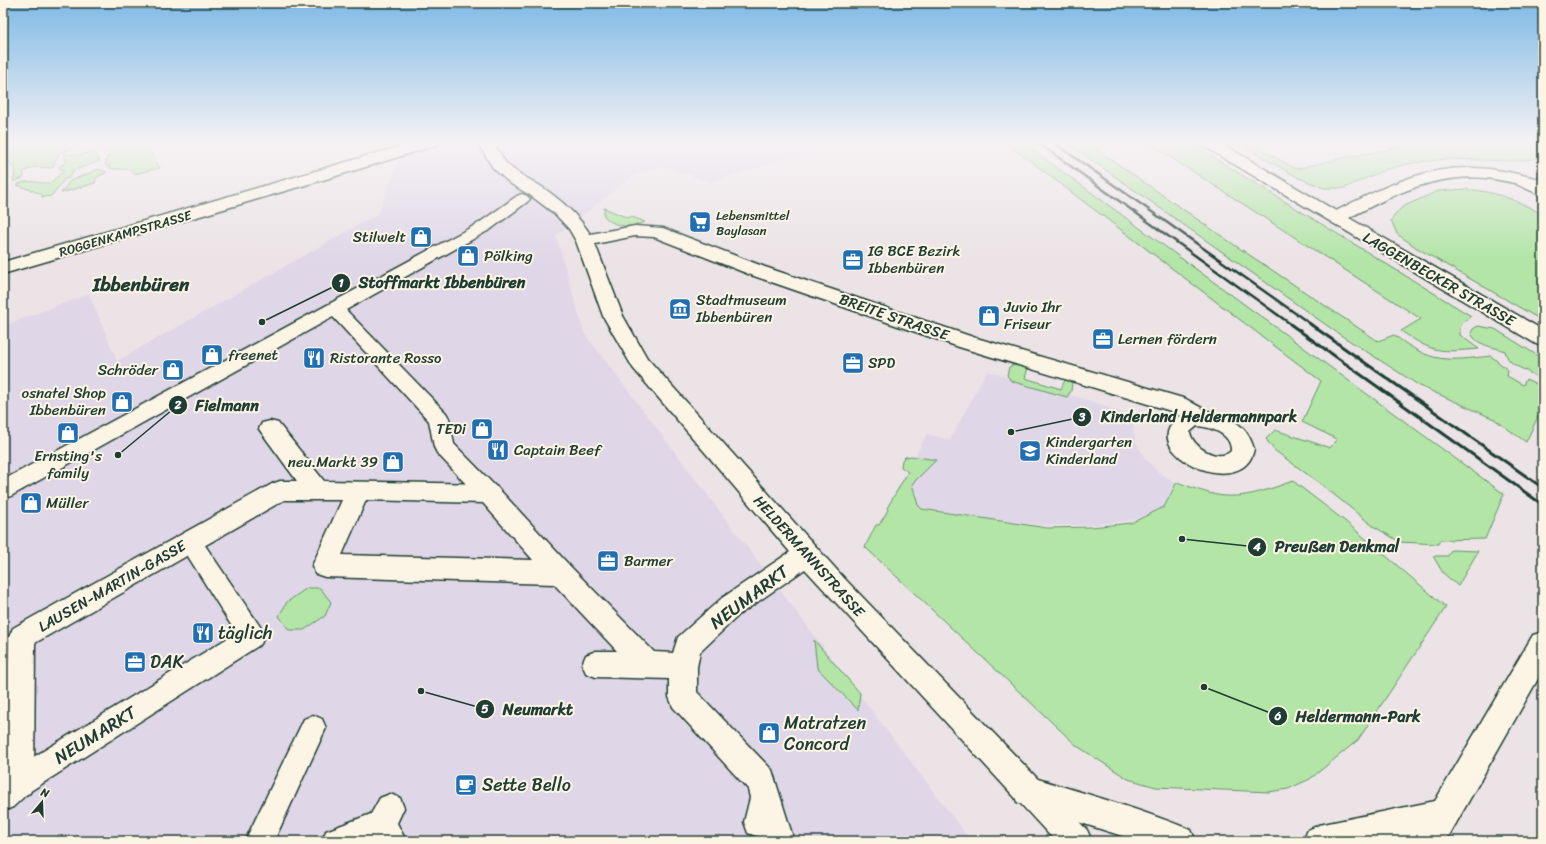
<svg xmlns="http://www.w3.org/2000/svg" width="1546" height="844" font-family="Sriracha,sans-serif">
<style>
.built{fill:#dfd6e7}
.green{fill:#b2e5a6;stroke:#68916d}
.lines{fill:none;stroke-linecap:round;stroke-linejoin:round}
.pedestrian-casing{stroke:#1f3d34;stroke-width:3}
.minor-casing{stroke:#1f3d34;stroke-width:3}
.tertiary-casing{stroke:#1f3d34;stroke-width:3}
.secondary-casing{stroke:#1f3d34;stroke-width:3}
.pedestrian{fill:#fcf5e5;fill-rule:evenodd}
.minor{fill:#fcf5e5;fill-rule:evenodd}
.tertiary{fill:#fcf5e5;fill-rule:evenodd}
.secondary{fill:#fcf5e5;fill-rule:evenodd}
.rail-far1{stroke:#1f3d34;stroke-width:2.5}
.rail{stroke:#1f3d34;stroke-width:3}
.labels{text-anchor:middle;stroke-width:4;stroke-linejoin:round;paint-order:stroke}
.far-poi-label{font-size:13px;fill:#1f3d34;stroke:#fcf5e5;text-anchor:start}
.far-street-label{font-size:13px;fill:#1f3d34;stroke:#fcf5e5}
.poi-label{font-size:15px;fill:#1f3d34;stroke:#fcf5e5;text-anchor:start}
.street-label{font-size:15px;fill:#1f3d34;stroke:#fcf5e5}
.near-street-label{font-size:18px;fill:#1f3d34;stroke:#fcf5e5}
.near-poi-label{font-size:18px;fill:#1f3d34;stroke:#fcf5e5;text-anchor:start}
.district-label{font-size:19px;font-weight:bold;fill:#1f3d34;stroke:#fcf5e5}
.leader{fill:none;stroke:#1f3d34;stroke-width:1.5}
.callout-dot{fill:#1f3d34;stroke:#fcf5e5;stroke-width:1.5}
.mark-label{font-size:12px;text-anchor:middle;font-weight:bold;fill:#fff}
.callout-label{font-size:16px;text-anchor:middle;font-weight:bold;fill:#1f3d34;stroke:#fcf5e5;stroke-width:4;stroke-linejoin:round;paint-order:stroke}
</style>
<rect width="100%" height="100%" fill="#ebe3e6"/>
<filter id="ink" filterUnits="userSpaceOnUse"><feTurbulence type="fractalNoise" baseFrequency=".025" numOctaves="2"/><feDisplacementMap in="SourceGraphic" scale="8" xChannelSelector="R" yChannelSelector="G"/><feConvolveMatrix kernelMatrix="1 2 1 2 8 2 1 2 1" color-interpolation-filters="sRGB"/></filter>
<g filter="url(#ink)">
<!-- built -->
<g class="built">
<path d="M447,142H841L710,182L664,166L635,174L556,236L584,333L971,841H3V326L89,294L117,361L378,214L400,157Z"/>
<path d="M987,371L1097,403L1128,416L1134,420L1133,431L1137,444L1145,458L1157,471L1175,483L1164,507L1133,520L1087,525H1041L995,520L890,503L927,434L950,440Z"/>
</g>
<!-- green -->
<g class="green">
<path d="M7,142H75L80,145L59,153L52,168L34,167L23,172L24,175L23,178L15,181H13C18,170 11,163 3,156V143Z"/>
<path d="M98,142H144L160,168L134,174C130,167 123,170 116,169C112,169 109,167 105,165L107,157L110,156L105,150L102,151L95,144Z"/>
<path d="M1005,142H1022L1504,494L1485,539L1440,540L1438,544L1400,542L1373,526L1322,485L1274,450L1266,439L1275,430L1330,448L1337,439L1302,422L1321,381Z"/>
<path d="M1066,142H1086L1233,244L1378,341L1394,335C1432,364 1446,361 1491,356L1508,370L1507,376L1523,385L1526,379L1543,387V406L1526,442L1494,419L1420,386L1339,334Z"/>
<path d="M1147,142H1188L1471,316C1463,322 1459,324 1460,335L1479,349C1439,352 1435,354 1401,331L1421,319Z"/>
<path d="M1426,142H1543V158L1513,161L1447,159L1413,163L1387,169L1344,188H1324L1299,178L1246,148L1252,144L1296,169L1338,159Z"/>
<path d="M94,152L100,161L74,170L69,178L65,179L51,196L42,197L43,196L39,193L17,185C27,178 38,184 50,183L65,170L59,168L61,165L65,164L67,159H63L65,154L77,155Z"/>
<path d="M99,169L107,172L96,178L95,183L61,193L70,181Z"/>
<path d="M1467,189C1495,192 1519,200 1543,215V321L1417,248L1397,234L1391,220L1402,207L1438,191Z"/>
<path d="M604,208L628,218L630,216L645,222C631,228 615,228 604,216Z"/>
<path d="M1478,326L1495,329L1543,359V381C1538,378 1532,374 1527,371C1517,367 1507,362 1505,351C1494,347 1475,345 1471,333L1473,329Z"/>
<path d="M1013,365L1028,368L1025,378L1061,389L1065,380L1072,382L1071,391L1067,397L1011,381L1007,375L1009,367Z"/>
<path d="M911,456L936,460L912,484L918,505L922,509L1047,528L1091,527L1131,523L1164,507L1177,482C1188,486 1198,490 1209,493C1238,502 1267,490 1293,481L1346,522L1446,607L1358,740L1310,779L1288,789L1269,792L1156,787L1128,779L1077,746L865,547L876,525H879L888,510L887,508L908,472L901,467L902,460L905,457Z"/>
<path d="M1451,550L1478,551L1458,586L1443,573L1433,556H1448Z"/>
<path d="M307,588H320L331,602L325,616L304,630H289L279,616L287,602Z"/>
<path d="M814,640L860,693L858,710L817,668Z"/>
</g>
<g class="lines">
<!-- pedestrian casing -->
<g class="pedestrian-casing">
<g id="pedestrian">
<path d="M522,194L527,196L530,199L527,202L491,229L346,310L446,413L449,418L454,444L497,488L500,494L497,500L489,503L481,500L437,453L434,447L429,421L333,317L11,496L3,499V480L479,223L517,196Z"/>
<path d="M190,532L198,535L261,628L264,636L261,644L29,792L13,807L3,811V778L9,772L236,633L179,542L182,535Z"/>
<path d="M313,715L322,719L326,728L274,841H245L304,719Z"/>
<path d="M390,794L400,798L404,808L397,823L406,841H322L326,831L371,814L380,798Z"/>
</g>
</g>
<!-- minor casing -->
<g class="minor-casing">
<g id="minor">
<path d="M415,142H439L437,145L336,176L3,274V262Z"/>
<path d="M477,142H493C497,148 501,157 506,163C516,173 529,179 542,187C561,200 578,215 590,234L635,226L663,228L765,267L973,337L1186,399C1193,403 1201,408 1208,411C1231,418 1247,424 1254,449C1244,499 1152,459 1170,427C1173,422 1174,418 1180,416L1171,411L959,347L751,275L654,237L635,236L595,244L623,316L647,358L844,578L1087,830L1092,841H1055L805,569L740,614L700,652L697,667V692L772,770L794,841H762L761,837H759L748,833L744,822L750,798L748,789L673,707L669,697V679L596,677L586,673L582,664L586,655L596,651H617L554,584L325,577L316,574L312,566L342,500H284L35,643L34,782L30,793L19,797L8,793L4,782L9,637L13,628L272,484L280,481H297L259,429L262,423L270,421L278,423L324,481L489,484L497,487L569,565L654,652L673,653L678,637L722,598L790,552L633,368L603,316L576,241L569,229L555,214L530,195L511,184L493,168ZM1197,426C1211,427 1232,434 1231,451C1218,463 1192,447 1190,432ZM366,500L483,503L533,560L342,555Z"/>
</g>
</g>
<!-- tertiary casing -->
<g class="tertiary-casing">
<path id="tertiary" d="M1200,142H1219L1336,211C1377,190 1420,168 1467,168C1493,167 1518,174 1543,180V190C1515,183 1487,175 1458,178C1419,181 1383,200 1349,218L1543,330V346L1536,344L1202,145Z"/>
</g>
<!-- secondary casing -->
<g class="secondary-casing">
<g id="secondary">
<path d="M1522,175L1543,184V196L1516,184L1514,180L1516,176Z"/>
<path d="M1543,632V670L1446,841H1413L1415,836L1394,841H1303L1308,830L1319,825L1435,801L1533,635Z"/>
<path d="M1028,776C1083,793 1138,808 1191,830L1196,841H1138L1028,806L1017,802L1013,791L1017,780Z"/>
</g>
</g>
<!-- pedestrian -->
<use href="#pedestrian" class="pedestrian"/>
<!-- minor -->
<use href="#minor" class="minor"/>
<!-- tertiary -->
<use href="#tertiary" class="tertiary"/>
<!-- secondary -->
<use href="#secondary" class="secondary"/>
<!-- rail-far1 -->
<g class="rail-far1">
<path d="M1037,142L1292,325"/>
<path d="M1053,142L1312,325"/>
</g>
<!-- rail -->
<g class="rail">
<path d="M1290,324L1543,505"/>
<path d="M1310,324L1543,488"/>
</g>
</g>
</g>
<!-- sky -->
<linearGradient id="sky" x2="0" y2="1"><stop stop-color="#80bae6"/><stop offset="0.55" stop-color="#f6f2f4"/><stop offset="1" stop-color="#f6f2f4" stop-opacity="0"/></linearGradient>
<rect width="1546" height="260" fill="url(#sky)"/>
<!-- icons -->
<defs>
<g id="supermarket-square" transform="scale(1.15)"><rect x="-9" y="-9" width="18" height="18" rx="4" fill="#1f6fb2" stroke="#fcf5e5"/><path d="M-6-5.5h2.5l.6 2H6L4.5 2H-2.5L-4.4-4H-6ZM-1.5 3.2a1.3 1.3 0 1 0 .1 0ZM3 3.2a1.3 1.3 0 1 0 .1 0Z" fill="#fff"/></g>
<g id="shop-square" transform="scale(1.15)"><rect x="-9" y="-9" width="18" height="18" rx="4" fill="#1f6fb2" stroke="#fcf5e5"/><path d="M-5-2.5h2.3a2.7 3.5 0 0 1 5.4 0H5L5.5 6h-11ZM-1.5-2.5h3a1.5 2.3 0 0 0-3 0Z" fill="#fff"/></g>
<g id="office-square" transform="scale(1.15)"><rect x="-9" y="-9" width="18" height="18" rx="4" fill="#1f6fb2" stroke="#fcf5e5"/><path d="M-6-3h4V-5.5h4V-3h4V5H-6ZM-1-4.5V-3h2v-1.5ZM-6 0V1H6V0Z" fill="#fff"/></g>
<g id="museum-square" transform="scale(1.15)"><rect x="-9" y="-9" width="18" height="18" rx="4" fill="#1f6fb2" stroke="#fcf5e5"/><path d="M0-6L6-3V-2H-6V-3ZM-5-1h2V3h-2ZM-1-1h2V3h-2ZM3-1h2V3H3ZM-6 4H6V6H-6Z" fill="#fff"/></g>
<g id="restaurant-square" transform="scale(1.15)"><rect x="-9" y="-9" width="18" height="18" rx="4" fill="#1f6fb2" stroke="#fcf5e5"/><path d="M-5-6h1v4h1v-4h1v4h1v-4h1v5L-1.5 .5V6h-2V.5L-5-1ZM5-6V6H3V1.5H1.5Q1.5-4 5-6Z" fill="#fff"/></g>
<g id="school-square" transform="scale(1.15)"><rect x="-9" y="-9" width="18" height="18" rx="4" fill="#1f6fb2" stroke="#fcf5e5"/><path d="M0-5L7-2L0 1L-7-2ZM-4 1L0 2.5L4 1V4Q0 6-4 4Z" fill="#fff"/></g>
<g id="cafe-square" transform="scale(1.15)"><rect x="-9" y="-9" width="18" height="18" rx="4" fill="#1f6fb2" stroke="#fcf5e5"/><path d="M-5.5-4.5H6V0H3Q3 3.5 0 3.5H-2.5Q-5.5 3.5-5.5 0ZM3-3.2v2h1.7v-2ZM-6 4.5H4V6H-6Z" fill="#fff"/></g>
</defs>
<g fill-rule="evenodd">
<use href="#supermarket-square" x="700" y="222"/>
<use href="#shop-square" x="421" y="237"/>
<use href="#shop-square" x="468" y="256"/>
<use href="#office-square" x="853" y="260"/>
<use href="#museum-square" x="680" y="309"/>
<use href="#shop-square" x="989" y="316"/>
<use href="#office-square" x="1103" y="339"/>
<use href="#shop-square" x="212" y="355"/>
<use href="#restaurant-square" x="314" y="358"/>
<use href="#office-square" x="853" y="363"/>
<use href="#shop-square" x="173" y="370"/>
<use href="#shop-square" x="122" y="402"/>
<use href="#shop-square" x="482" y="429"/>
<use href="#shop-square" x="68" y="433"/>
<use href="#restaurant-square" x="498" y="450"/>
<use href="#school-square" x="1030" y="451"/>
<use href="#shop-square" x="393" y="462"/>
<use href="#shop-square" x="31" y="503"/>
<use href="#office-square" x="608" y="561"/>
<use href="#restaurant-square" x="203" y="633"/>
<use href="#office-square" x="135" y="662"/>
<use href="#shop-square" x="769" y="733"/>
<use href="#cafe-square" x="466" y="785"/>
</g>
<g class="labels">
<!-- far-poi labels -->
<g class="far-poi-label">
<text x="716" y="220">Lebensmittel<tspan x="716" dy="15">Baylasan</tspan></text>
</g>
<!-- far-street labels -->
<g class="far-street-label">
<text transform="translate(125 233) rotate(-16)" y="5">ROGGENKAMPSTRASSE</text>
</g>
<!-- poi labels -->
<g class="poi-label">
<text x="406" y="242" text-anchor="end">Stilwelt</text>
<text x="868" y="256">IG BCE Bezirk<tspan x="868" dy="17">Ibbenbüren</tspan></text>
<text x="484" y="261">Pölking</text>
<text x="696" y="305">Stadtmuseum<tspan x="696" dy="17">Ibbenbüren</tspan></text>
<text x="1004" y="312">Juvio Ihr<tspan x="1004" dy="17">Friseur</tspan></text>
<text x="1118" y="344">Lernen fördern</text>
<text x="228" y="360">freenet</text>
<text x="330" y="363">Ristorante Rosso</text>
<text x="868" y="368">SPD</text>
<text x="158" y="375" text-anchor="end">Schröder</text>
<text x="106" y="398" text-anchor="end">osnatel Shop<tspan x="106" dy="17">Ibbenbüren</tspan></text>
<text x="466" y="434" text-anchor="end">TEDi</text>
<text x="1046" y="447">Kindergarten<tspan x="1046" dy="17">Kinderland</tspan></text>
<text x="514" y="455">Captain Beef</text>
<text x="68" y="461" text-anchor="middle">Ernsting's<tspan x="68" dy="17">family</tspan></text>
<text x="378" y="467" text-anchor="end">neu.Markt 39</text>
<text x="46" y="508">Müller</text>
<text x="624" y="566">Barmer</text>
</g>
<!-- street labels -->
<g class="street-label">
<text transform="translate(1439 279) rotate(30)" y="5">LAGGENBECKER STRASSE</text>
<text transform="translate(894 317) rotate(19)" y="5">BREITE STRASSE</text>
<text transform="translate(809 556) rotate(48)" y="5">HELDERMANNSTRASSE</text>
<text transform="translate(112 586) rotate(-30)" y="5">LAUSEN-MARTIN-GASSE</text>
</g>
<!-- near-street labels -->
<g class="near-street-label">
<text transform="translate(749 597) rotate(-37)" y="6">NEUMARKT</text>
<text transform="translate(95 735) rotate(-32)" y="6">NEUMARKT</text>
</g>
<!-- near-poi labels -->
<g class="near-poi-label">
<text x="218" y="639">täglich</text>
<text x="150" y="668">DAK</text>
<text x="784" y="729">Matratzen<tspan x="784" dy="21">Concord</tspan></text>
<text x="482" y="791">Sette Bello</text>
</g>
<!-- district labels -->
<g class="district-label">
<text x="141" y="291">Ibbenbüren</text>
</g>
</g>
<!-- callouts -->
<path class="leader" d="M262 322L341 283M118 455L178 405M1011 432L1082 417M1182 539L1257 547M421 691L485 709M1204 687L1278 716"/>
<g class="callout-dot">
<circle cx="262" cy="322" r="4"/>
<circle cx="118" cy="455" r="4"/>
<circle cx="1011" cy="432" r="4"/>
<circle cx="1182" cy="539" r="4"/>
<circle cx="421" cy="691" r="4"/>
<circle cx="1204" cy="687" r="4"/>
<circle cx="341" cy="283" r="10"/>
<circle cx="178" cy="405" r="10"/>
<circle cx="1082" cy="417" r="10"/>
<circle cx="1257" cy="547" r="10"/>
<circle cx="485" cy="709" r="10"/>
<circle cx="1278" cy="716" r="10"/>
</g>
<g class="mark-label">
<text x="341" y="287">1</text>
<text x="178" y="409">2</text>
<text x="1082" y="421">3</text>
<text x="1257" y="551">4</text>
<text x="485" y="713">5</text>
<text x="1278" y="720">6</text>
</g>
<g class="callout-label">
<text x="442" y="288">Stoffmarkt Ibbenbüren</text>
<text x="227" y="411">Fielmann</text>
<text x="1199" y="422">Kinderland Heldermannpark</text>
<text x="1337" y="552">Preußen Denkmal</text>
<text x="538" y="715">Neumarkt</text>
<text x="1358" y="722">Heldermann-Park</text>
</g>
<!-- margin -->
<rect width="1546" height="844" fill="none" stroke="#fcf5e5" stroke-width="16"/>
<rect x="8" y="8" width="1530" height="828" fill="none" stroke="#1f3d34" stroke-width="1.5" filter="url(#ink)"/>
<!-- north arrow -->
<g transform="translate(42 802) rotate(19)" stroke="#fcf5e5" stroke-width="3" paint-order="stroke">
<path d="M0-3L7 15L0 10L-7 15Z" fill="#1f3d34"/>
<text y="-6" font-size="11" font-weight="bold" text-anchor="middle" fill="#1f3d34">N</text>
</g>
</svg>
